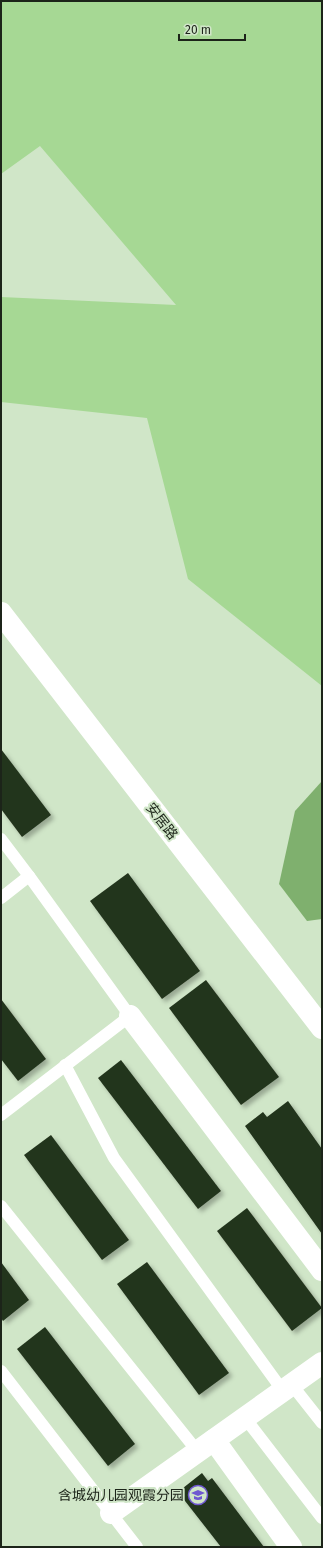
<svg xmlns="http://www.w3.org/2000/svg" width="323" height="1548" font-family="'Fira Sans','Noto Sans SC',sans-serif">
<style>
.green{fill:#a6d894}
.water{fill:#7fb06e}
.building{fill:#23341d;filter:url(#shadow)}
.lines{fill:none;stroke-linecap:round;stroke-linejoin:round}
.lane{stroke:#fff;stroke-width:12}
.street{stroke:#fff;stroke-width:22}
.secondary{stroke:#fff;stroke-width:22}
.labels{text-anchor:middle;stroke-width:4;stroke-linejoin:round;paint-order:stroke}
.street-label{font-size:14px;fill:#1c2419;stroke:#d0e6c8}
.poi-label{font-size:14px;fill:#1c2419;stroke:#d0e6c8;text-anchor:end}
</style>
<defs>
<filter id="shadow"><feDropShadow dx="3.5" dy="3.5" stdDeviation="2" flood-color="#0004"/></filter>
</defs>
<rect width="100%" height="100%" fill="#d0e6c8"/>
<!-- green -->
<path class="green" d="M1,1H322V686L188,579L147,418L1,402V297L176,305L40,146L1,174Z"/>
<!-- water -->
<path class="water" d="M322,781V919L307,921L279,884L295,811Z"/>
<!-- building -->
<g class="building">
<path d="M1,749L51,815L22,837L1,809Z"/>
<path d="M128,873L200,971L162,999L90,901Z"/>
<path d="M206,980L279,1077L241,1105L169,1008Z"/>
<path d="M1,999L46,1059L18,1081L1,1059Z"/>
<path d="M121,1060L221,1191L198,1209L98,1078Z"/>
<path d="M288,1101L322,1149V1234L245,1126L263,1112L267,1117Z"/>
<path d="M51,1135L129,1240L102,1260L24,1155Z"/>
<path d="M247,1208L322,1308L292,1331L217,1231Z"/>
<path d="M1,1262L29,1300L3,1321L1,1318Z"/>
<path d="M147,1262L229,1373L199,1395L117,1284Z"/>
<path d="M45,1327L135,1444L108,1466L17,1349Z"/>
<path d="M202,1473L208,1481L212,1478L264,1547H221L178,1492Z"/>
</g>
<g class="lines">
<!-- lane -->
<g class="lane">
<path d="M1,839L29,876L130,1016L1,1115"/>
<path d="M1,898L29,876"/>
<path d="M65,1065L114,1158L283,1391"/>
<path d="M1,1206L198,1452"/>
<path d="M1,1371L137,1547"/>
<path d="M292,1385L322,1423"/>
<path d="M245,1418L322,1518"/>
</g>
<!-- street -->
<g class="street">
<path d="M130,1016L322,1270"/>
<path d="M214,1440L291,1547"/>
<path d="M111,1513L322,1363"/>
</g>
<!-- secondary -->
<path class="secondary" d="M1,613L322,1028"/>
</g>
<!-- icons -->
<defs>
<g id="school-ring" transform="scale(1)"><circle r="9.5" fill="#d0e6c8" stroke="#6f57d1" stroke-width="1.5"/><path d="M0-5L7-2L0 1L-7-2ZM-4 1L0 2.5L4 1V4Q0 6-4 4Z" fill="#6f57d1"/></g>
</defs>
<g fill-rule="evenodd">
<use href="#school-ring" x="198" y="1495"/>
</g>
<g class="labels">
<!-- street labels -->
<g class="street-label">
<text transform="translate(162 821) rotate(52)" y="5">安居路</text>
</g>
<!-- poi labels -->
<g class="poi-label">
<text x="184" y="1500">含城幼儿园观霞分园</text>
</g>
</g>
<!-- border -->
<rect width="323" height="1548" fill="none" stroke="#1c2419" stroke-width="4"/>
<!-- scale -->
<path d="M179 34v6h66v-6" fill="none" stroke="#1c2419" stroke-width="2"/>
<text x="185" y="34" font-size="12" fill="#1c2419" stroke="#d0e6c8" stroke-width="3" paint-order="stroke">20 m</text>
</svg>
